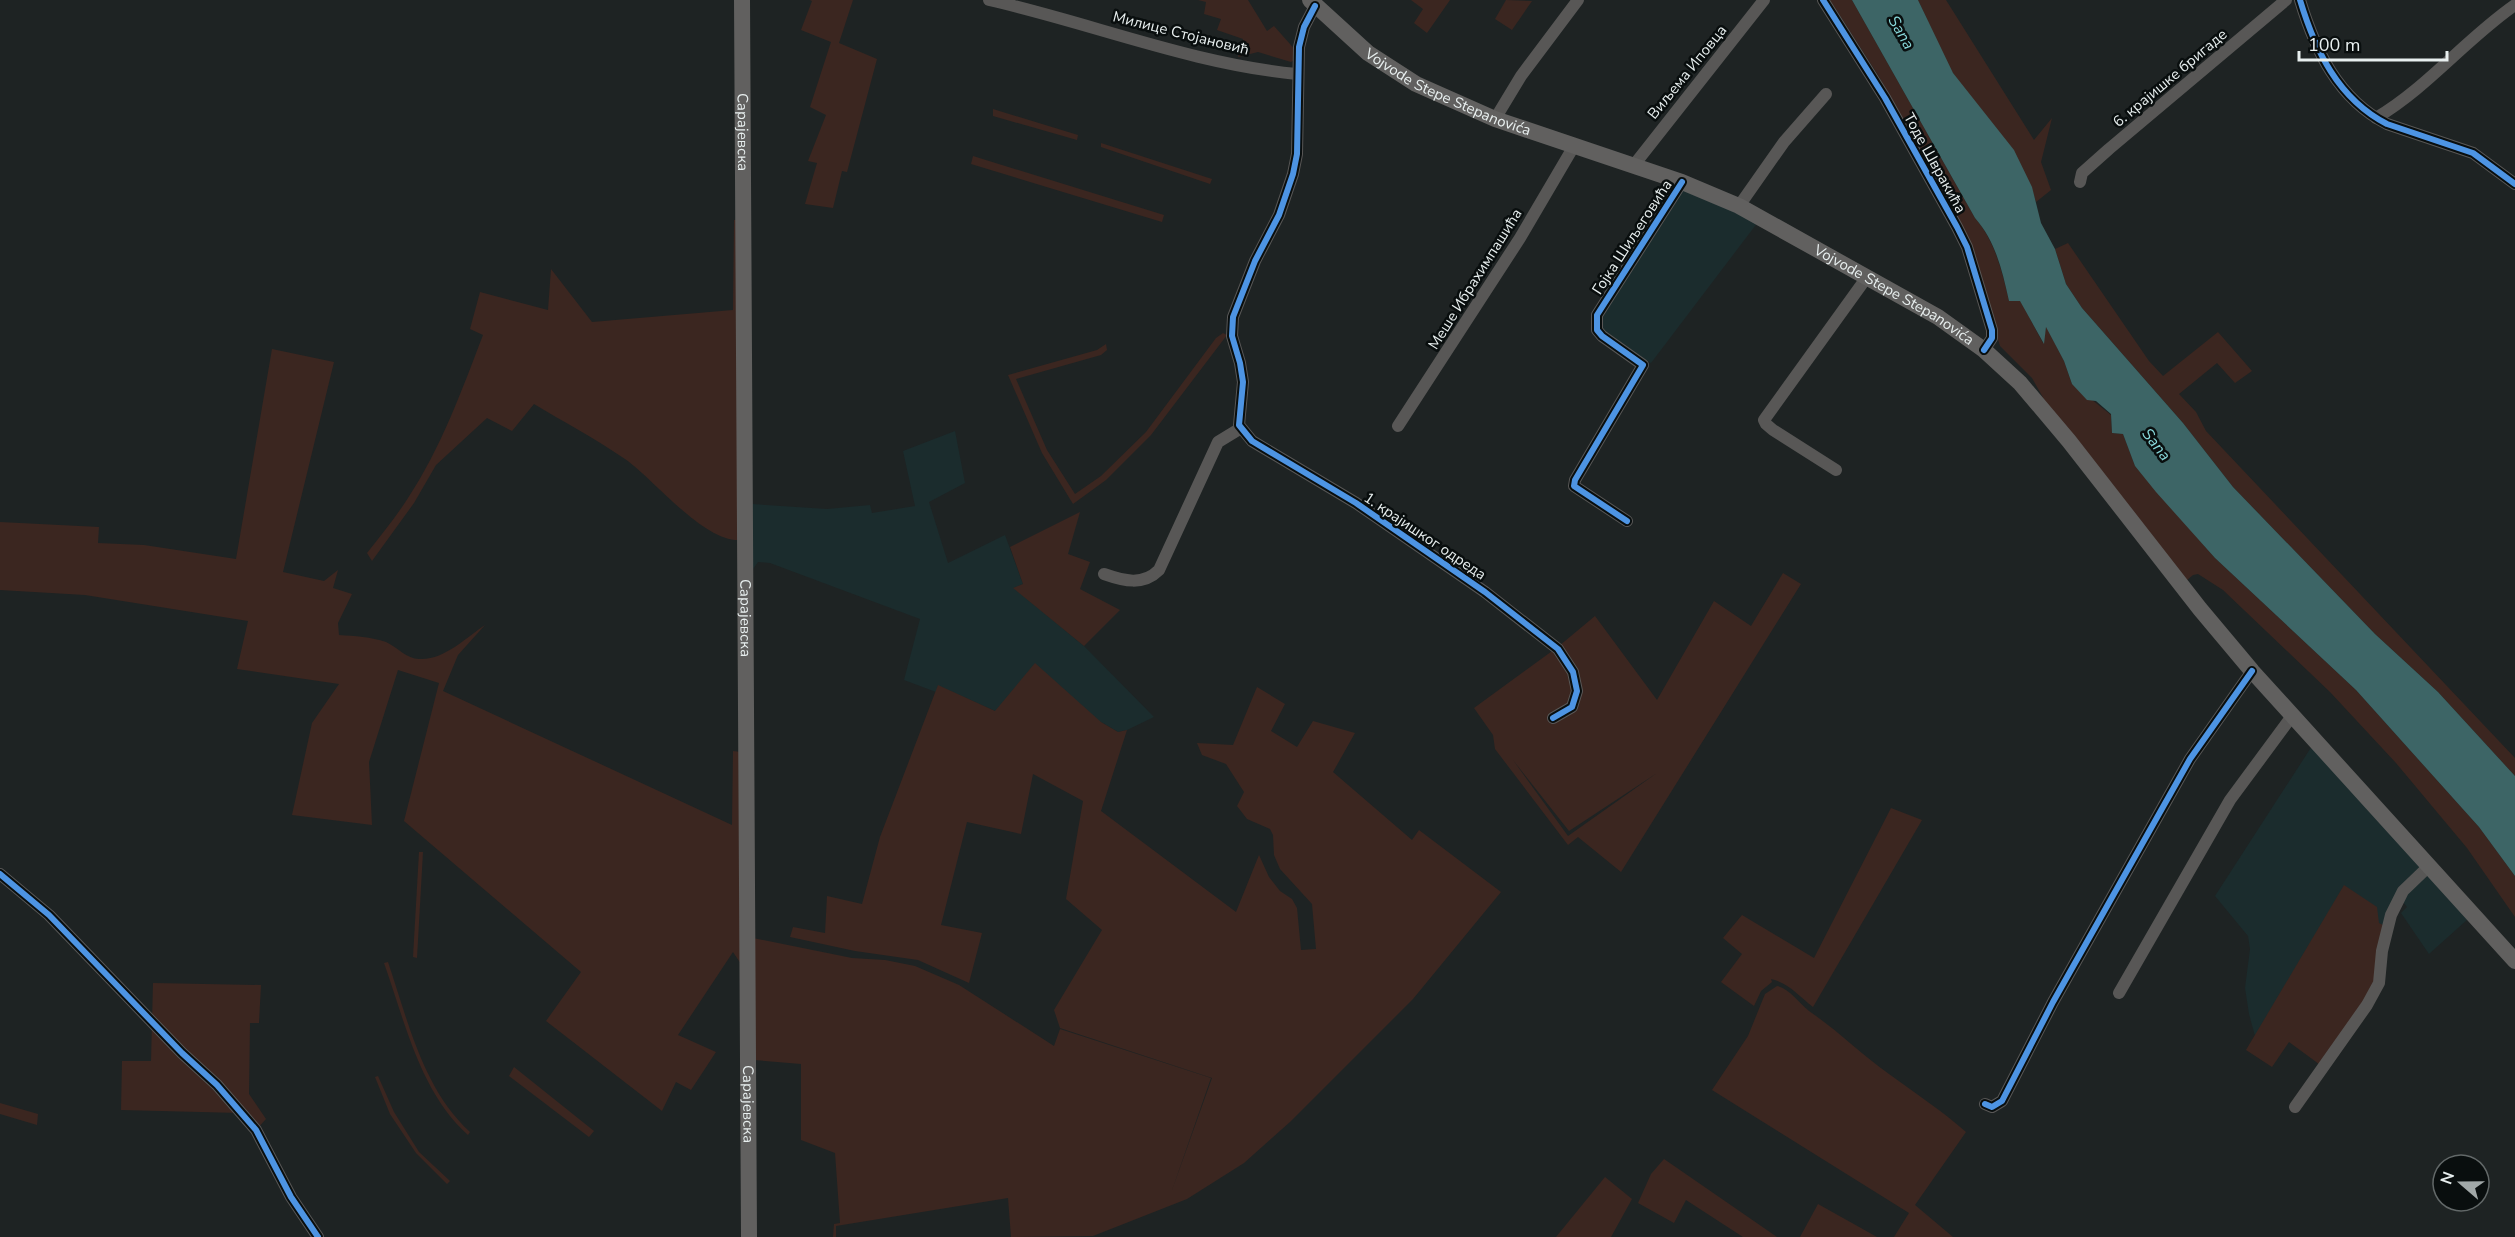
<svg xmlns="http://www.w3.org/2000/svg" width="2515" height="1237" font-family="'Nunito Sans',sans-serif">
<style>
.built{fill:#1b2c2d}
.green{fill:#3b2620;fill-rule:evenodd}
.water{fill:#3d6566}
.lines{fill:none;stroke-linecap:round;stroke-linejoin:round}
.minor{stroke:#585756;stroke-width:12}
.major{stroke:#61605f;stroke-width:16}
.cycleway-casing{stroke:#090e0e;stroke-width:10}
.cycleway{stroke:#4d94e3;stroke-width:6}
.labels{text-anchor:middle;stroke-width:5;stroke-linejoin:round;paint-order:stroke}
.street-label{font-size:15px;fill:#e8efef;stroke:#090e0e}
.water-label{font-size:16px;font-style:italic;fill:#88d8da;stroke:#090e0e}
</style>
<rect width="100%" height="100%" fill="#1e2323"/>
<!-- built -->
<g class="built">
<path d="M1684,188L1758,222L1651,363L1605,337L1598,319Z"/>
<path d="M955,431L965,483L929,502L948,563L1005,535L1023,584L1014,588L1084,646L1154,717L1127,730L1118,732L1101,722L995,711L939,686L936,692L904,680L920,619L770,563L758,562L753,569L752,504L827,509L870,505L872,513L915,506L903,451Z"/>
<path d="M2312,746L2468,919L2429,954L2401,913L2407,907L2400,898L2385,926L2379,923L2344,886L2255,1036L2249,1014L2245,988L2250,949L2248,936L2215,896Z"/>
</g>
<!-- green -->
<g class="green">
<path d="M810,0H853L839,43L877,59L847,172L842,171L833,208L805,204L817,163L808,161L826,115L810,107L831,42L801,30L812,1Z"/>
<path d="M1198,0H1248L1267,31L1274,26L1298,53L1296,59L1291,62L1258,52L1238,57L1243,39L1217,30L1221,19L1204,14L1206,2Z"/>
<path d="M1411,0H1450L1427,33L1414,23L1423,9Z"/>
<path d="M1506,0L1532,1L1512,30L1495,19Z"/>
<path d="M1830,0H1852L1975,218C1995,241 2002,271 2009,301L2020,300L2043,343L2046,326L2064,361L2072,384L2111,415L2112,433L2123,434L2135,466L2215,558L2356,690L2479,827L2515,876V917L2467,848L2396,763L2330,692L2223,590L2198,574L2193,575L2186,581L2045,401L2032,378L2000,346L1979,278L1922,153L1878,75Z"/>
<path d="M1918,0H1946L2034,140L2052,118L2041,162L2051,190L2036,202C2020,148 1985,119 1954,75C1939,53 1930,24 1918,0Z"/>
<path d="M993,109L1078,135L1077,140L993,116Z"/>
<path d="M1101,143L1212,179L1210,184L1101,147Z"/>
<path d="M973,156L1164,215L1162,222L971,164Z"/>
<path d="M740,219L741,540C704,543 654,479 625,459C596,439 564,422 534,404L512,431L487,418L436,465L414,503L372,561L367,553C381,535 396,517 408,498C441,448 462,390 483,335L470,329L480,292L548,310L551,269L592,322L733,310L734,220Z"/>
<path d="M2068,243L2149,361L2163,376L2218,332L2252,371L2235,383L2217,363L2179,394L2196,412L2206,431L2515,758V776L2438,692L2375,634L2233,487L2183,423L2082,308L2066,284L2055,249Z"/>
<path d="M1223,333L1227,335L1151,435L1106,480L1073,504L1042,453L1008,375L1097,350L1106,344L1107,350L1101,355L1016,379L1047,450L1075,494L1101,476L1146,432L1216,338Z"/>
<path d="M272,349L334,362L283,572L324,581L338,570L333,588L352,594L338,623L339,635C355,636 371,637 386,642C397,647 407,659 419,659C443,661 467,637 485,625L458,655L443,691L732,825L733,751L741,752L743,967L733,952L678,1035L716,1052L691,1090L676,1082L662,1111L546,1021L581,972L404,821L439,683L398,670L369,762L372,825L292,815L312,723L339,684L237,669L248,621L85,595L0,590V522L99,527L98,543L144,545L236,559Z"/>
<path d="M1080,512L1068,554L1090,562L1080,589L1120,610L1084,646L1013,588L1023,584L1010,547Z"/>
<path d="M1783,573L1801,584L1621,872L1578,837L1568,845L1495,749L1493,735L1474,708L1559,646L1595,616L1657,700L1714,601L1751,626ZM1513,760L1569,831L1657,773L1568,836Z"/>
<path d="M1035,663L1101,722L1118,732L1127,730L1101,811L1236,912L1259,855L1269,877L1280,891L1292,899L1297,908L1301,950L1316,949L1312,904L1280,869L1274,855L1273,835L1270,829L1247,819L1237,806L1244,792L1226,764L1202,755L1197,743L1233,745L1257,687L1285,704L1271,731L1297,747L1313,721L1355,733L1333,772L1412,840L1419,830L1501,892L1413,999L1290,1122L1244,1163L1187,1199L1093,1236L1011,1237L1008,1198L836,1226V1237H833L834,1224L840,1223L835,1153L801,1140V1064L754,1060L753,938L852,958L885,960L915,966L959,985L1054,1046L1060,1029L1211,1078L1171,1193L1212,1078L1060,1028L1054,1010L1102,930L1066,899L1083,801L1033,774L1021,834L967,822L941,925L982,933L969,983L918,960L855,951L790,937L793,927L825,933L827,896L862,904L880,837L938,685L995,711Z"/>
<path d="M1891,808L1922,820L1813,1007C1799,996 1789,983 1771,979L1772,982L1761,991L1754,1006L1721,982L1742,954L1723,938L1742,915L1814,958Z"/>
<path d="M419,852H423L417,958L413,957Z"/>
<path d="M2344,885L2377,907L2379,923L2385,926L2378,974L2370,992L2323,1067L2289,1042L2272,1067L2246,1050Z"/>
<path d="M388,962C408,1021 423,1089 470,1132L468,1135C420,1092 405,1022 384,963Z"/>
<path d="M153,983L261,985L259,1023H250L249,1094L266,1119L255,1131L240,1113L121,1110L122,1061H151Z"/>
<path d="M1777,986C1789,988 1799,1003 1809,1011C1837,1030 1861,1054 1889,1074C1915,1093 1941,1110 1966,1132L1915,1205L1953,1237H1894L1909,1213L1712,1090L1748,1036L1765,994Z"/>
<path d="M514,1067L594,1131L589,1137L509,1076Z"/>
<path d="M378,1076L394,1112L419,1152L450,1181L447,1184L416,1153L390,1114L375,1077Z"/>
<path d="M0,1103L38,1114L37,1125L0,1114Z"/>
<path d="M1664,1159L1777,1237H1743L1686,1200L1674,1223L1638,1203L1651,1174Z"/>
<path d="M1605,1177L1632,1199L1611,1237H1556Z"/>
<path d="M1818,1204L1877,1237H1800Z"/>
</g>
<!-- water -->
<path class="water" d="M1852,0H1918L1953,73L2014,150L2032,187L2041,223L2055,249L2066,284L2082,308L2183,423L2233,487L2375,634L2438,692L2515,776V876L2479,827L2356,690L2215,558L2156,492L2135,466L2123,434L2112,433L2111,414L2096,401L2087,400L2072,384L2064,361L2046,327L2044,344L2020,301H2009C2002,270 1996,242 1975,218Z"/>
<g class="lines">
<!-- minor -->
<g class="minor">
<path d="M989,0C1091,23 1192,64 1297,74"/>
<path d="M1823,0L1885,98L1957,227L1967,247L1992,330V338L1984,350"/>
<path d="M2300,0C2315,50 2338,99 2387,124L2473,153L2515,184"/>
<path d="M1315,6L1304,27L1299,47L1297,154L1293,174L1279,215L1255,261L1233,317L1232,336L1240,363L1243,382L1239,425L1252,441L1356,503L1485,592L1558,649L1573,672L1577,691L1572,707L1553,718"/>
<path d="M2376,118C2427,88 2466,39 2515,5"/>
<path d="M1495,119L1521,76L1578,0"/>
<path d="M1634,165L1764,0"/>
<path d="M2080,182L2082,173L2109,149L2286,0"/>
<path d="M1739,206L1784,142L1826,94"/>
<path d="M1398,426L1520,238L1574,146"/>
<path d="M1836,470L1773,430L1766,424L1764,420L1867,277"/>
<path d="M1627,521L1574,486L1575,480L1643,365L1602,336L1597,330V315L1682,182"/>
<path d="M1104,574C1124,581 1143,586 1159,570L1218,442L1241,428"/>
<path d="M0,874L49,915L182,1053L217,1085L256,1130L291,1197L318,1237"/>
<path d="M2119,993L2230,800L2292,716"/>
<path d="M1985,1104L1992,1107L2002,1101L2053,1002L2190,759L2252,671"/>
<path d="M2295,1107L2367,1005L2379,983L2382,951L2391,915L2403,891L2428,867"/>
</g>
<!-- major -->
<g class="major">
<path id="s1" d="M742,0L749,1237"/>
<path id="s2" d="M1310,0L1368,53L1416,84L1495,119L1682,182L1739,206L1938,317L1984,350L2020,383L2069,441L2200,609L2252,671L2515,961"/>
</g>
<!-- cycleway casing -->
<g class="cycleway-casing">
<g id="cycleway">
<path d="M1823,0L1885,98L1957,227L1967,247L1992,330V338L1984,350"/>
<path d="M2300,0C2315,50 2338,99 2387,124L2473,153L2515,184"/>
<path d="M1315,6L1304,27L1299,47L1297,154L1293,174L1279,215L1255,261L1233,317L1232,336L1240,363L1243,382L1239,425L1252,441L1356,503L1485,592L1558,649L1573,672L1577,691L1572,707L1553,718"/>
<path d="M1627,521L1574,486L1575,480L1643,365L1602,336L1597,330V315L1682,182"/>
<path d="M0,874L49,915L182,1053L217,1085L256,1130L291,1197L318,1237"/>
<path d="M1985,1104L1992,1107L2002,1101L2053,1002L2190,759L2252,671"/>
</g>
</g>
<!-- cycleway -->
<use href="#cycleway" class="cycleway"/>
</g>
<g class="labels">
<!-- street labels -->
<g class="street-label">
<text transform="translate(1181 33) rotate(14)" y="5">Милице Стојановић</text>
<text transform="translate(1687 72) rotate(-51)" y="5">Виљема Иповца</text>
<text transform="translate(2170 78) rotate(-40)" y="5">6. крајишке бригаде</text>
<text dy="5" stroke="none"><textPath href="#s2" startOffset="168">Vojvode Stepe Stepanovića</textPath></text>
<text dy="5" stroke="none"><textPath href="#s1" startOffset="132">Сарајевска</textPath></text>
<text transform="translate(1935 163) rotate(61)" y="5">Тоде Швракића</text>
<text transform="translate(1632 237) rotate(-57)" y="5">Гојка Шиљеговића</text>
<text transform="translate(1475 279) rotate(-58)" y="5">Меше Ибрахимпашића</text>
<text dy="5" stroke="none"><textPath href="#s2" startOffset="660">Vojvode Stepe Stepanovića</textPath></text>
<text transform="translate(1425 536) rotate(34)" y="5">1. крајишког одреда</text>
<text dy="5" stroke="none"><textPath href="#s1" startOffset="618">Сарајевска</textPath></text>
<text dy="5" stroke="none"><textPath href="#s1" startOffset="1104">Сарајевска</textPath></text>
</g>
<!-- water labels -->
<g class="water-label">
<text transform="translate(1902 32) rotate(60)" y="6">Sana</text>
<text transform="translate(2157 444) rotate(52)" y="6">Sana</text>
</g>
</g>
<!-- north arrow -->
<g transform="translate(2461 1183) rotate(290)"><circle r="28" fill="#090e0e" stroke="#626868" stroke-width="1.5"/>
<path d="M0-4.5L10 22L0 15L-10 22Z" fill="#a1a8a8"/>
<text y="-9" font-size="16" font-weight="bold" text-anchor="middle" fill="#e8efef">N</text>
</g>
<!-- scale -->
<path d="M2299 51v9h148v-9" fill="none" stroke="#e8efef" stroke-width="3"/>
<text x="2308" y="51" font-size="18" fill="#e8efef" stroke="#090e0e" stroke-width="4.5" paint-order="stroke">100 m</text>
</svg>
